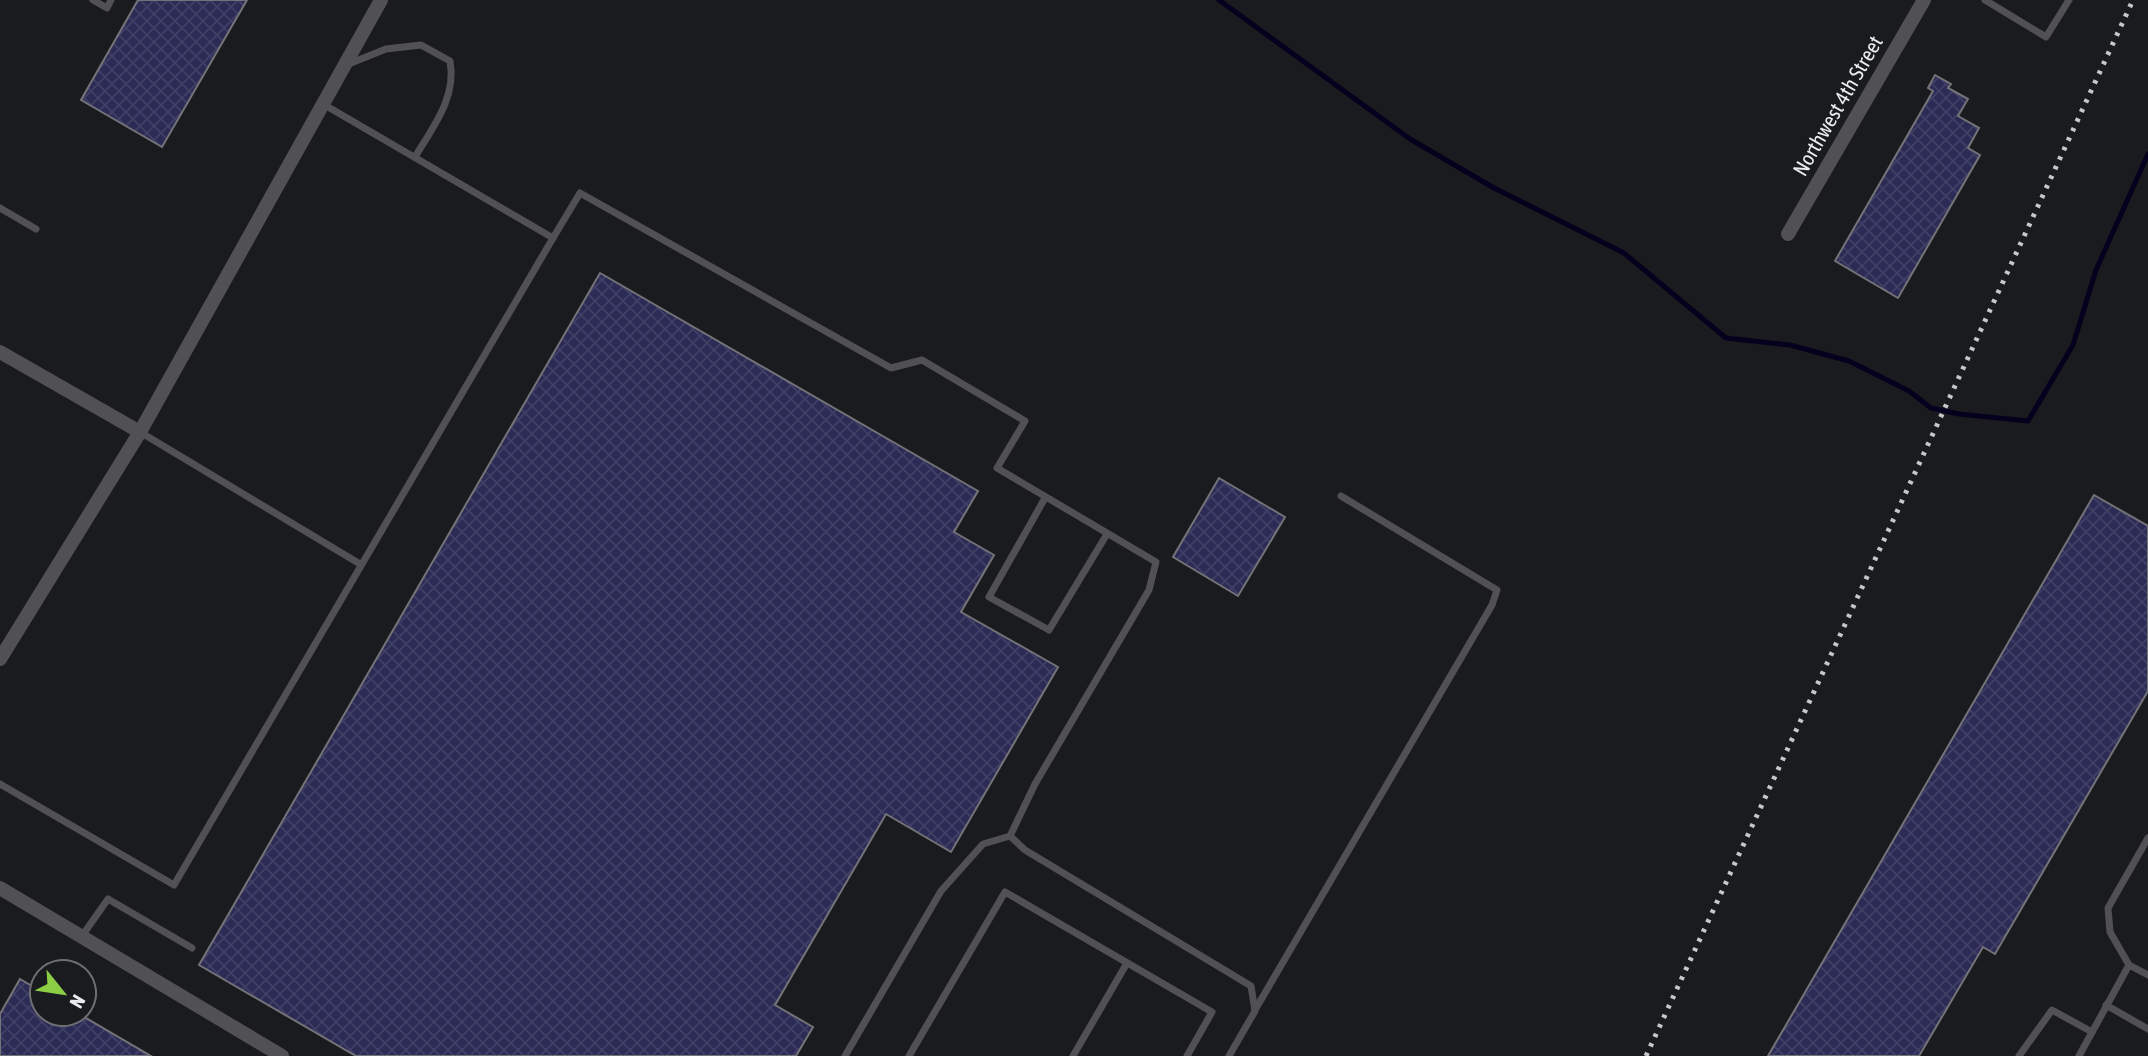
<svg xmlns="http://www.w3.org/2000/svg" width="2148" height="1056" font-family="'Asap Condensed',sans-serif">
<style>
.lines{fill:none;stroke-linecap:round;stroke-linejoin:round}
.stream{stroke:#04001d;stroke-width:5}
.building{fill:url(#building-cross-hatch);stroke:#737378;stroke-width:2}
.service{stroke:#515153;stroke-width:7}
.minor{stroke:#515153;stroke-width:14}
.rail{stroke:#c7c8ca;stroke-width:5;stroke-dasharray:3.5 7;stroke-linecap:butt}
.labels{text-anchor:middle;stroke-width:5;stroke-linejoin:round;paint-order:stroke}
.street-label{font-size:21px;fill:#ebecee;stroke:#1a1b1f}
</style>
<defs>
<pattern id="building-cross-hatch" width="8" height="8" patternUnits="userSpaceOnUse" patternTransform="scale(1.75)"><rect width="8" height="8" fill="#2c2b56"/><path d="M0 0l8 8M0 8l8-8" fill="none" stroke="#404066"/></pattern>
</defs>
<rect width="100%" height="100%" fill="#1a1b1f"/>
<g class="lines">
<!-- stream -->
<path class="stream" d="M1219,0L1410,139L1494,188L1624,253L1726,338L1790,345L1849,361L1909,391L1931,408L1959,414L2028,421L2073,345L2096,270L2148,154"/>
</g>
<!-- building -->
<g class="building">
<path d="M138,0H247L162,147L81,100Z"/>
<path d="M1935,75L1951,84L1948,88L1968,99L1958,116L1979,128L1968,148L1980,155L1898,298L1835,261L1933,91L1928,88Z"/>
<path d="M600,273L978,491L954,532L994,555L961,612L1058,667L951,852L886,814L775,1005L813,1027L796,1056H356L199,965Z"/>
<path d="M1219,478L1285,517L1238,596L1173,557Z"/>
<path d="M2094,495L2148,526V691L1995,954L1983,947L1919,1056H1768Z"/>
<path d="M20,979L42,992V1014H79L151,1056H0V1014Z"/>
</g>
<g class="lines">
<!-- service -->
<g class="service">
<path d="M93,0L107,8L111,0"/>
<path d="M1985,0L2046,37L2069,0"/>
<path d="M346,65L386,49L421,45L450,61C457,97 433,127 415,157"/>
<path d="M0,208L36,229"/>
<path d="M553,238L580,193L891,368L922,360L1025,421L997,468L1156,562L1149,590L1035,784L1010,836L1025,850L1251,986L1255,1011L1229,1056"/>
<path d="M140,432L360,564"/>
<path d="M1045,498L989,597L1049,630L1107,534"/>
<path d="M0,784L174,885L553,238L323,104"/>
<path d="M82,936L108,899L192,948"/>
<path d="M2129,965L2110,932L2108,908L2148,838"/>
<path d="M2106,1005L2148,1029"/>
<path d="M1255,1010L1492,605L1497,590L1341,496"/>
<path d="M845,1056L941,891L983,844L1010,836"/>
<path d="M909,1056L1005,892L1212,1012L1187,1056"/>
<path d="M1073,1056L1127,963"/>
<path d="M2019,1056L2052,1010L2092,1032"/>
<path d="M2079,1056L2129,965L2148,975"/>
</g>
<!-- minor -->
<g class="minor">
<path d="M1788,234L1924,0"/>
<path d="M0,352L140,432"/>
<path d="M0,659L140,432L381,0"/>
<path d="M0,888L282,1056"/>
</g>
<!-- rail -->
<path class="rail" d="M1646,1056L2133,0"/>
</g>
<g class="labels">
<!-- street labels -->
<g class="street-label">
<text transform="translate(1838 106) rotate(-60)" y="7">Northwest 4th Street</text>
</g>
</g>
<!-- north arrow -->
<g transform="translate(63 993) rotate(120)"><circle r="33" fill="#1a1b1f" stroke="#6e6f72" stroke-width="2"/>
<path d="M0-5L12 26L0 18L-12 26Z" fill="#8bce46"/>
<text y="-10" font-size="19" font-weight="bold" text-anchor="middle" fill="#ebecee">N</text>
</g>
</svg>
